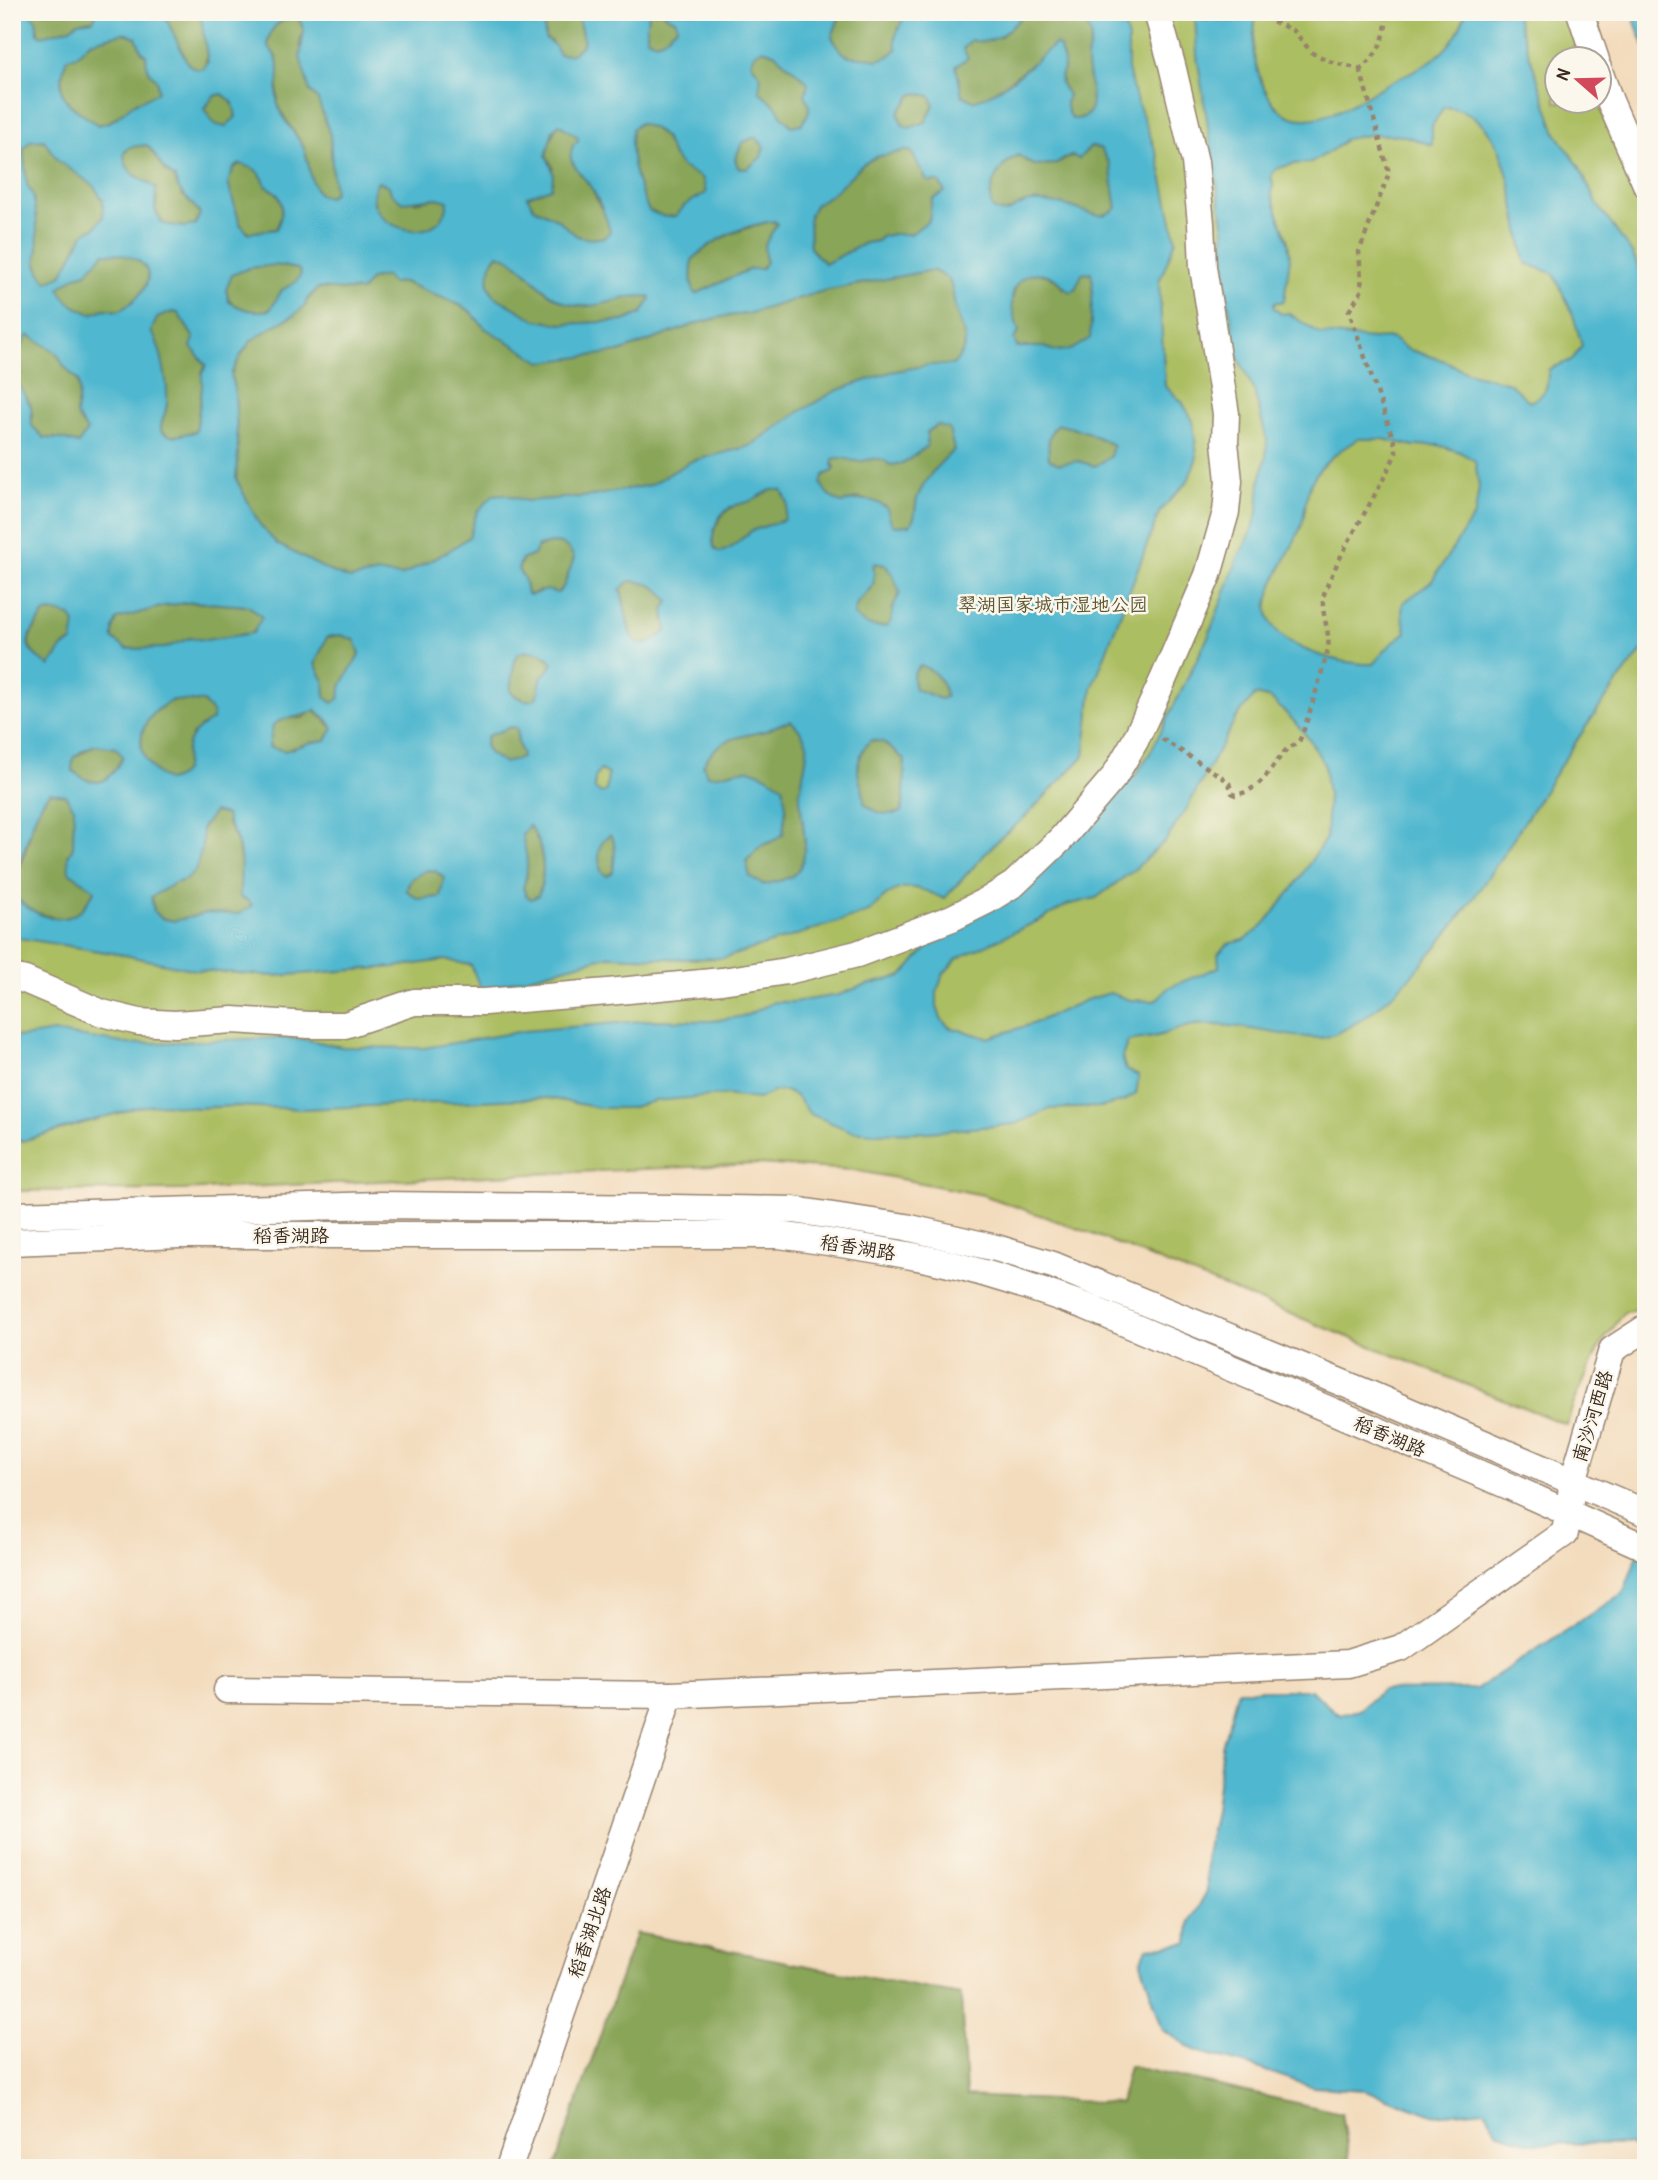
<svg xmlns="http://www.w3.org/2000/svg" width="1658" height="2180" font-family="'Patrick Hand','LXGW WenKai TC',sans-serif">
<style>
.green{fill:#acbe62;stroke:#747440;stroke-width:2}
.forest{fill:#89a558;stroke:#62683b;stroke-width:2}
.water{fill:#50b7cf;stroke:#467076;stroke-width:2;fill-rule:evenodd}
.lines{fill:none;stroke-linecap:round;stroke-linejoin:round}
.minor-casing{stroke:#97836e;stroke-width:29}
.path{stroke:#97836e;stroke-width:4.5;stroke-dasharray:5 5;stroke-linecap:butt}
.minor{stroke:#fff;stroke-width:26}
.labels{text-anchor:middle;stroke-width:5;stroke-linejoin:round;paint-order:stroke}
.park-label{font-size:19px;fill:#5d5632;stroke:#fbf7ec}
.street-label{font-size:19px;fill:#3b2a1e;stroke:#fbf7ec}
</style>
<rect width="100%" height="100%" fill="#fbf7ec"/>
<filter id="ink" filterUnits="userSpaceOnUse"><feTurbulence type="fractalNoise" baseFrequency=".0143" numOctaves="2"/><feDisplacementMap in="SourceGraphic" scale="14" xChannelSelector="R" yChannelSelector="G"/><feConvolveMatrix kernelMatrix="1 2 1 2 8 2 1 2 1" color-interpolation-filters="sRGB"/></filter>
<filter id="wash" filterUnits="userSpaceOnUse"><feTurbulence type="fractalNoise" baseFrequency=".00686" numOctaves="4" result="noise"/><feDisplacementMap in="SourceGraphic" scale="28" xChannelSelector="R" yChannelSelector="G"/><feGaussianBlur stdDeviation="1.57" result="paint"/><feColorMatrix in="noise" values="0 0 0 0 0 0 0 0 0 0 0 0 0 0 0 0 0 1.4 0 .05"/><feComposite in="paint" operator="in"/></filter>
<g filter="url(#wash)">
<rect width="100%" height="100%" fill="#f3dcbd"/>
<!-- green -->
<path class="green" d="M12,12H1566L1582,59L1556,60V102H1598L1626,169L1646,206V1309L1625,1312L1599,1347L1573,1405L1567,1425L1085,1231L983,1195L854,1170L756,1164L181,1190L12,1191Z"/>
<!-- forest -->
<g class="forest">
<path d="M29,12H98L93,20L78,22L70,28L42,36L38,33L36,20Z"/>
<path d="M163,12H200C202,29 212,56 203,69H196L188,64Z"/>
<path d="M543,12H577L584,43L573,54L558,55L551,41L545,38Z"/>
<path d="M650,12H664L666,16L677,20V27L662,40L655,42L647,38V21Z"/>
<path d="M845,12H904L903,23L895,37L897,49L889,56L878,61C853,51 848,67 832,37L840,15Z"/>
<path d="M1026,12H1079C1082,19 1091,30 1091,38C1091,45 1087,52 1087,60C1086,79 1106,121 1072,119C1066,111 1064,105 1068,95C1059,84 1061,78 1063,65C1064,60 1060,53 1060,47C1028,60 1007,91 973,101L962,95L956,66L967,58L963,49L971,40L1000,37Z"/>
<path d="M298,17L304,30L300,42L305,74L310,91L318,99L330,135L334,192L329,197L319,195L311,183L307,159L303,146L278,107L277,58L268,46C268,27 280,19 298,17Z"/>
<path d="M124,33L136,37L142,52L146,55C147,67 147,73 157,79L159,91C150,99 147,97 138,102C123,109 117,122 98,125C66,103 52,98 67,58L76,56L90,42Z"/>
<path d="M763,49L774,53L808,82L805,96C812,107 809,114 802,124L792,126L781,115L777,107L759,91L760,76L751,63L754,54Z"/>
<path d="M917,93L931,96L934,105L926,122L909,128L902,124L898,113C902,106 908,103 911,95Z"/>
<path d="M223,94C232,101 240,111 233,122L225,128L214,124L204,108L214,96Z"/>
<path d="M558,123L578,137L592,188L600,207L608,218L610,231L606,237L591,239L577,236L557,219L534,208L527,196L543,191L553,167L546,156L548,144Z"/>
<path d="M640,123L655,129L665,138L673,156L703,179L706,193L685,205L676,216L665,217L649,211C637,186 628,157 632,129Z"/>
<path d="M755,137L764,146L761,157L747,169L738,168L735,159L742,143Z"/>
<path d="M44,140L84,179L93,185L103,200V217L95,228L84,233L62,275L48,282L43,278L36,262L38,246L33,195L27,185L23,149L29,141Z"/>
<path d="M147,145C158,156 161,170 175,178L182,195L196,207L200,214L196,225L184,227L163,224L155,210L157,197C154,192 150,186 146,182C133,171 124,176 124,153L130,147Z"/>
<path d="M1091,146L1101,149L1110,165L1117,208C1100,222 1089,212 1071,207C1062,204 1041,201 1032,202C1015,202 1009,221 992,208C986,186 999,165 1018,155L1034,165L1056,164Z"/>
<path d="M903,151H911L919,166L939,182L945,192L932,207L929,220L911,234H893L883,236L877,241L865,243L826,264L810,248L809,217L815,205L833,193L863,164L876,157Z"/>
<path d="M240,164C255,167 261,171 266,186C285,194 285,212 276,229L248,233L240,224L228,183L234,168Z"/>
<path d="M378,181L389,186L391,193L415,202L437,198L449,201C438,257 353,223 378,181Z"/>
<path d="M772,221L777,224C767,238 764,245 766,262L761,269H750L696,294C689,286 692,271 692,260C715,237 741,229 772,221Z"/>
<path d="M104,252C155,254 164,284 119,311L104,309L92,314C77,309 66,303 59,288L76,276L86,273Z"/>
<path d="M498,254C529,263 539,298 574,305C600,311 625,292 650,297V300L641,314L624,321L562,324L535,320L494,296L488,285L489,275L491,264Z"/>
<path d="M275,265L298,269L301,274L296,282L282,290L270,310C254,313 243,310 229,301L226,290L232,275L249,268Z"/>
<path d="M932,270L948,278C954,290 952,293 955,306C959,330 976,340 953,365H929L891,372L836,391L799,412L750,446L692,461L650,485L592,496L526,501L504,494L477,512L469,537L447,552L401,576L379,573L350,579L329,571L277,544L260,525L236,479L238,454L235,392L231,374L241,355L251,341L273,326L293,316L318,288L361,291L371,279L386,276L391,283L403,282L458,304L469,310L485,328L499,336L619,352L698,323L726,316L747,314L823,291Z"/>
<path d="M1091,272L1093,282L1091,338L1071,350L1055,351L1043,347H1017C1007,327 1006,265 1042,274C1052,276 1058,280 1064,289H1075L1082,273Z"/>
<path d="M172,312L178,313L194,338L206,365L202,374V388L196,432L172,437L161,431C160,422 164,418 166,410C169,399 165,376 163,365C161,352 147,336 153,323C157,316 165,314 172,312Z"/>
<path d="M28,334L56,352L64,366L78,381L79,392L76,415L87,431L78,444L62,439L44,438L32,426C32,419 32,410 30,404C21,385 9,375 13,352L20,349Z"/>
<path d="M1058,424L1087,432L1113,445L1110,457L1095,466L1078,461L1059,465L1049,459C1048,444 1047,435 1058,424Z"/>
<path d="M937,425L949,428L954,450C939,463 924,480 917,499C914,510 917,516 910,525L894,526L889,521L885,506L859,498L841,503C832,498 824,493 820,482L824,475L833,471L835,467L831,461L833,459L843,456L859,462L872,457L884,459L926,446L927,432Z"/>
<path d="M772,490H782L788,503L784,520L751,531L731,548L721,553C714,550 713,548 713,540C714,509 746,497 772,490Z"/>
<path d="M551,543C563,543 569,545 574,558L564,586L558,593L539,591L530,595L527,594L525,583L518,570C522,554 536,547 551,543Z"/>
<path d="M874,563L885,565L893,575L901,593L893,607L891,621L888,626C873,628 864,627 854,615C855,603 860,597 870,589Z"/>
<path d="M629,581C647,582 661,586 669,602L664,618L668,630C622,672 630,610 620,590Z"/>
<path d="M193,602L249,606L263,617L254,633L206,640L190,638L165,648L127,649L113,639V629L116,619L164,606Z"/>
<path d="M56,612L72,616L76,624L72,642L65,645L49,666C19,646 27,639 45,613Z"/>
<path d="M341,635L355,640L360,653L342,684L339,699L333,703L325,697L324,681L315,664L327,637Z"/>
<path d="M529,651L542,653L553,663C549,670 544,676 541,683C539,686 539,690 538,694C533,707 516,697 510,691L515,658L519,653Z"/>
<path d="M920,666C934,668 945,683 946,697L940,699L915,689C912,679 912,673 920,666Z"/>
<path d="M173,700L203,702L213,713L212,720C202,726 192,732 188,744C183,763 193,774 168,781C129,759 134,718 173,700Z"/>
<path d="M314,710L333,728L326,740L309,743L285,751L269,747L272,725L282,718H302Z"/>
<path d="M792,721C798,728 804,734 807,744C809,756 801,780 800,793C799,817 812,847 799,869C792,880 776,881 764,885L749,877L746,861L760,846L775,840L783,834L786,807L733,771L716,777L707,775L703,765C715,738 739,737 765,731C776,728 777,723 792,721Z"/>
<path d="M511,727L517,728L518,743L522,755L521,758L504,763L490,754L485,746L487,736Z"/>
<path d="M871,740L883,742L905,760C903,778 907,795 901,812C886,816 876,813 864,803C865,790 857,780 858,770C858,760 863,746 871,740Z"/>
<path d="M95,745L116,748L123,756C109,783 97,791 72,770L73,758Z"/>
<path d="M50,792L65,795L74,808L73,847L69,872L95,889C89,900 82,912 70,917C54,922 18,909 13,892C9,879 16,873 21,862C33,836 29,816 50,792Z"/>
<path d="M214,812L227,815V823L237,841L247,900L252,904L248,909L237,914L208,913L174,921L161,918L154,911L151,897L175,883L187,879L202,848V828Z"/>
<path d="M529,825C543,845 547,872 538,896L531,899L526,895L523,888L527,876L522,835Z"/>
<path d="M610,835C618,845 614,859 613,872L606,876L601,872C597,857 596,843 610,835Z"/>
<path d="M427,870L435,871L444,878L440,897L418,899L406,890L411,879Z"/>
<path d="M636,1933L961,1995L966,2096L1120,2103L1129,2066L1342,2113L1351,2168H554Z"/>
</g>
<!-- water -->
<g class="water">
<path d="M12,12H29L36,20L38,33L42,36L70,28L78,22L93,20L98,12H163L188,64L196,69H203L208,62L200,12H414L429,18L437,12H543L545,38L556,47L559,55L573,54L584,43L577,12H650L647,21V38L655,42L662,40L677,27L676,20L666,16L664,12H845L840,15L832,37C848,67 853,51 878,60L889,56L897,49C890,35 904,26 904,12H1026C1011,27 995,48 971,40L963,49L968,58L956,66L962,95L973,101C1006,91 1029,65 1055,44L1060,47C1060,52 1064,59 1064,63C1064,79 1054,77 1068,95C1064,105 1066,111 1072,119C1106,121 1086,79 1087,60C1087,52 1091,45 1091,38C1091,30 1082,19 1079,12H1120L1128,39V69L1133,90L1158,157L1176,240L1159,282L1165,386L1182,402L1193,421L1197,457L1188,481L1160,511L1092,689L1084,756L1024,818L999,839L944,899C908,881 896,883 869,912L724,958L685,959L608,956L481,990L471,965L445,960L395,967L274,976L195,970L124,955L12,937V891C21,908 49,923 69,917C82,913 89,900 95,890L69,872L68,856L73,847L74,808L65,795L50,792C28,816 30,849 12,875V371L15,379L31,406L32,426L44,438L62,439L78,444L87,431L76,415L79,392L78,381L64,366L56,352L28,335L20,349L13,352L12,356ZM298,17L304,30L300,57L310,91L318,100L330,135L334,192L329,197L319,195C308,179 311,166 304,149C298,135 284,123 279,108C271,85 290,71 268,46C268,27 279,19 298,17ZM124,33L136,37L142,52L146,55C147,67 147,73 157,79L158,91C149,99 142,98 133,104C120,113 115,123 98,125C66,103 52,98 67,58L76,56L90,42ZM763,49L774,53L808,82L805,96C812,107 809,114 802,124L791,126L781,115L777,107L759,91L761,76L751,63L754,54ZM917,93L931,96L934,105L926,122L909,128L902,124L898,113C902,106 908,103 911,95ZM223,94L233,103L236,117L225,127L214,124L204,109L214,96ZM640,123L655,129L665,138L673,156L682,167L703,179L706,193L685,205L676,216L665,217L649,211C637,186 628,157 632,129ZM559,124L578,137V142L574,143C572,148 570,153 571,159C574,169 585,178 590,186C599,199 606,217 610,231L605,237L591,239L577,236L557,219L534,208L527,196L551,188C555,174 553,168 546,156L553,130ZM755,137L764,146L761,157L747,169L738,168L735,159L742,143ZM44,140L58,161L93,185L103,200V217L95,228L84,233L62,275L48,282L43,278L36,262L38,246L36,214L33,195L27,185L23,149L30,141ZM147,145C158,157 161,170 175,178C177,194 193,201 200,214L195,225L184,227L163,224L155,210L156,188C140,177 124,175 124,152L130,147ZM1091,146L1101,149L1110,165L1117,208C1100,222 1089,212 1071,207C1062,204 1041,201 1032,202C1015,202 1009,221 992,208C986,187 999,165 1018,155L1034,165L1056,164L1071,155L1079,159ZM903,151H911L927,181L939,182L945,192L932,199L929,220L911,234H893L883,236L877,241L865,243L825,264L810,248L809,217L815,205L833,193L863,164L876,157ZM240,164C255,168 261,171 266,186C285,194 285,212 276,229L248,233L240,224L228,183L234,168ZM378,181L389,186L391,193L403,202L437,198L448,201C442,255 352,225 378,181ZM775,221L777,224L764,246L766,262L761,269H750L696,294C689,286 692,271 692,260C714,238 744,225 775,221ZM104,253C155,254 164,284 119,311L104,309L92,314C78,309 66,303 59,288L76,276L86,273ZM498,254C529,263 539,298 574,305C600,311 625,292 650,297V300L641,314L624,321L562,324L536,320L494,296L488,285L489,275L491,264ZM275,265L298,269L301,274L296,282L282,290L270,310C254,313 243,310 229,302L226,290L232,275L249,268ZM932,270L948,278C954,289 952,294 955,306C960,330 976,340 953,365H929L891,372L836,391L799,412L750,446L692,461L650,485L592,496L526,501L504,494L493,495L477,512L469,537L447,552L401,576L379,573L350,579L329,571L277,544L260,525L236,479L238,454L235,392L231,374L241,355L251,341L273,326L293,316L305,306L307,299L318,288L361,291L371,279L386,276L391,283L404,282L458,304L469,310L485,328L542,362L619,352L698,323L726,316L747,314L823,291ZM1091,272L1093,282L1090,338L1071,350L1055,351L1043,347H1017L1014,339L1019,332C1017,323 1012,313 1012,304C1011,279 1032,266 1054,278C1062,282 1063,289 1071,292L1075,289L1082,274ZM172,312L178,313L194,338L191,347L206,365L202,374V388L196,432C183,433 172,441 161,431C160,421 164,418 166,409C170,394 162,344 151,332L157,318ZM1057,424L1087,432L1113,445L1110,457L1095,466L1078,461L1059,464L1049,459C1048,444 1047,435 1057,424ZM937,425L949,429L954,450C939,463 924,480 917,499C914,510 917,516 910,525L894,526C887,518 890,510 885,507C873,497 855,499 841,503C832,498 824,493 821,482L824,475L833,471L835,467L832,466L833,459C845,456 845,460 856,461C870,462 878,453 890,465L904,463L927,446V432ZM772,490H782L788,503L784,520L751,531L731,548L721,552C714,550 713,548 713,540C713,524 721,511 736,505C741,503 748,503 753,500C760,496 764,493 772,490ZM551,543C563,543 569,546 574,558L564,586L558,593L547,590L530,595L527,594L524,578L518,570L521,560L534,555L538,546ZM874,563L885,565L893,575L900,593L893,607L891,621L887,626C873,628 864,626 854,615C856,597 864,599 872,586C877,579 872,572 874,563ZM629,581C647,582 660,586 669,602L664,609L667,630C622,672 630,610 620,590ZM193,602L249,606L262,617L253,633L206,640L190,638L165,648L127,649L113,639V629L117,619L164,606ZM56,612L71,616L75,624L72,642C59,647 58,657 49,666C18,645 26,640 45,613ZM341,635L355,640L360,653L342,684L339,699L333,703L325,697L324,681L315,664L327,637ZM529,651C540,652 547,654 553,663L548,671L542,676C540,681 540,687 538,693C534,707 516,698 510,691L515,658L519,653ZM920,666C934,668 945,683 946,697L940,699L915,689C912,679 911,673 920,666ZM173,700L203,702L213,713L212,720C202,726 192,732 188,744C182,763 193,774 168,781C129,759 134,718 173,700ZM315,710L327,719L333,728L326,740L309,743L285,751L269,747L273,725C288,714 297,721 315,710ZM791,721C798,728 804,734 807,744C809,756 801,780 800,793C799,817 812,847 799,869C792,880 776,881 764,885L750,877L746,861L760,846L775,840L783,834L786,807L783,786C774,781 762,772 752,770C737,767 722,778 707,775L703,765C716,738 739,737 765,731C776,728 777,723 791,721ZM511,727L517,728L518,743L522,755L521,758L504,763L490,754L485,746L487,736ZM871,740L883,742L905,760C903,778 907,795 901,812C886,817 876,813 864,803C865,790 857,780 858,770C858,760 863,746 871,740ZM95,745L116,748L123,757C109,783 96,791 72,770L73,758L83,750ZM600,770L608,774L606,791L600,793L595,789V778ZM214,812L226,815C227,826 234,831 237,841C243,858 240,880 240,898L247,900L252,905L248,909L237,914L208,913L174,921L161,918L154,911L151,897L175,883L187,879L195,871L202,848V827ZM529,825C544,845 547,873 538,896L531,899L526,895L523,888C530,868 527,855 522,835ZM610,835C618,845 614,859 613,872L607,876L601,872C598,857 596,843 610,835ZM427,870L435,871L444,878L440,897L418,899L406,890L411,879Z"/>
<path d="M1195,12H1256C1255,26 1252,42 1254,55C1259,83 1274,121 1307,119C1331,118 1356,102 1376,90C1417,66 1450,63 1466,12H1515L1556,133L1579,166L1597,204L1632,253L1646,284V646C1615,683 1588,723 1562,763C1512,839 1415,1010 1326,1037C1320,1039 1312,1037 1305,1037C1275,1035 1246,1026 1216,1025C1193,1023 1185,1027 1164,1034C1153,1038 1140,1039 1128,1041L1122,1057L1126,1070L1139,1076L1136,1094L1124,1101L1102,1107L1050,1109L1016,1124L928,1132L872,1133L851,1131L810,1114L796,1096L785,1091H775L758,1099L724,1095L654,1101L629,1108H600L548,1098L304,1109L235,1106L197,1108L163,1104L139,1107L22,1141H12V1036L24,1037L53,1032L129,1044L272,1038L304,1039L342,1047L424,1048L524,1031L652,1020L711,1021L745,1016L774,1002H793L839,995L859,987L902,976L927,948L946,936L961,929L1135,776L1150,753L1208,637L1238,558L1252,531L1258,512L1260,480L1266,458L1267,440L1254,391L1237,355L1225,282L1224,229L1197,56ZM1444,107C1514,111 1511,213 1526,263L1554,274L1573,315L1582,345L1572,360L1549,369C1545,390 1551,390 1530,402L1509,383L1467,372L1445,361L1407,349L1392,338L1372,339L1320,334L1288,313L1281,314L1274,308V303L1284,301L1290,258L1288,242L1271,193L1273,185L1271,176L1275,169L1294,164L1311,163L1338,146L1345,139L1373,134L1405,136L1432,145V126ZM1358,439H1383L1414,446L1438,445L1460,452L1475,461L1479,487L1475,514L1431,582L1403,603L1402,614L1406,632L1392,643L1373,664C1341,665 1261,646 1268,603C1271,580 1294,547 1302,524C1305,513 1305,503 1308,492C1314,467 1338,451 1358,439ZM1255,695L1271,699L1291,718L1310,740L1324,764L1328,795L1326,838L1292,890L1261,928L1244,940L1228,944L1218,954L1219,967L1169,987L1155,1001L1130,1000L1110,993L1086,1000L1032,1024L988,1038L949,1027L941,1019L937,1006V991L944,973L958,958L1044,918L1067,905L1096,898L1134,870L1166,840L1187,808L1236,718Z"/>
<path d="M1631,12H1646V50Z"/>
<path d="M1646,1534V2154L1628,2144L1530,2143L1496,2132L1486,2110L1433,2115L1365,2090L1313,2087L1251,2066L1196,2051L1163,2030L1141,1962L1147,1948L1188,1943L1190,1922L1207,1891L1206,1855L1215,1810L1222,1747L1238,1690H1310L1339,1715L1359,1710L1382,1690L1476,1689L1623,1593Z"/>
</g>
</g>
<g filter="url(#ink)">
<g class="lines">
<!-- minor casing -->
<g class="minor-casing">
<g id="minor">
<path d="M1580,12L1596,60"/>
<path d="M1598,68L1610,101L1646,184"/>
<path d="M12,977L25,980L102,1013L139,1022L175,1024L233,1020L309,1025H345L414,1002H485L608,992L722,981L787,971L857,954L952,918L988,900L1014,884L1061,839L1114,777L1135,741L1163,680L1208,575L1226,512L1229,481L1225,442L1226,414L1203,267L1201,223L1195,162L1172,65L1157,12"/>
<path d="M12,1215L380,1205L672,1208L794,1210L906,1227L996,1248L1053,1265L1367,1393L1646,1513"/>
<path d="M12,1242L179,1235H779C830,1242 881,1249 932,1260C984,1271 1035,1289 1085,1306L1511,1487L1646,1548"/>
<path d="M227,1690L670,1695L1348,1664L1401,1648L1565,1533L1573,1481L1612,1350L1646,1328"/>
<path d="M509,2168L670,1695"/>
</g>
</g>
<!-- path -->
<g class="path">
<path d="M1184,19L1266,18L1294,31L1312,53L1334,63L1360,69C1378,57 1388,34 1386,12"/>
<path d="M1162,739L1222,777L1229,783L1232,793L1235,795C1262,790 1270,768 1286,750C1290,746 1296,745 1299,741C1303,737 1326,659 1328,649C1331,629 1318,610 1325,591C1344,543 1375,500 1396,453V447L1349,311L1362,290L1359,252L1389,173L1360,69"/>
</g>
<!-- minor -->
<use href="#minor" class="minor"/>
</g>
</g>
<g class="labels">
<!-- park labels -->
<g class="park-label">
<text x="1053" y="611">翠湖国家城市湿地公园</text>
</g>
<!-- street labels -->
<g class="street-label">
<text x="291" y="1242">稻香湖路</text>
<text transform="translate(858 1247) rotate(9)" y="7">稻香湖路</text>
<text transform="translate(1592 1416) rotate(-73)" y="7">南沙河西路</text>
<text transform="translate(1390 1436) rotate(23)" y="7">稻香湖路</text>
<text transform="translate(589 1932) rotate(-71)" y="7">稻香湖北路</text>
</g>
</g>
<!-- margin -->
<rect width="1658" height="2180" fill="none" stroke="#fbf7ec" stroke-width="42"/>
<!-- north arrow -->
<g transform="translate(1578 80) rotate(290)"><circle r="33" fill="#fbf7ec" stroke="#aea59a" stroke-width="2"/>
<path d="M0-5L12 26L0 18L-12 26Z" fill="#d1495b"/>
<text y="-10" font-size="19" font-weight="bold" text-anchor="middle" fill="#3b2a1e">N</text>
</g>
</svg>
